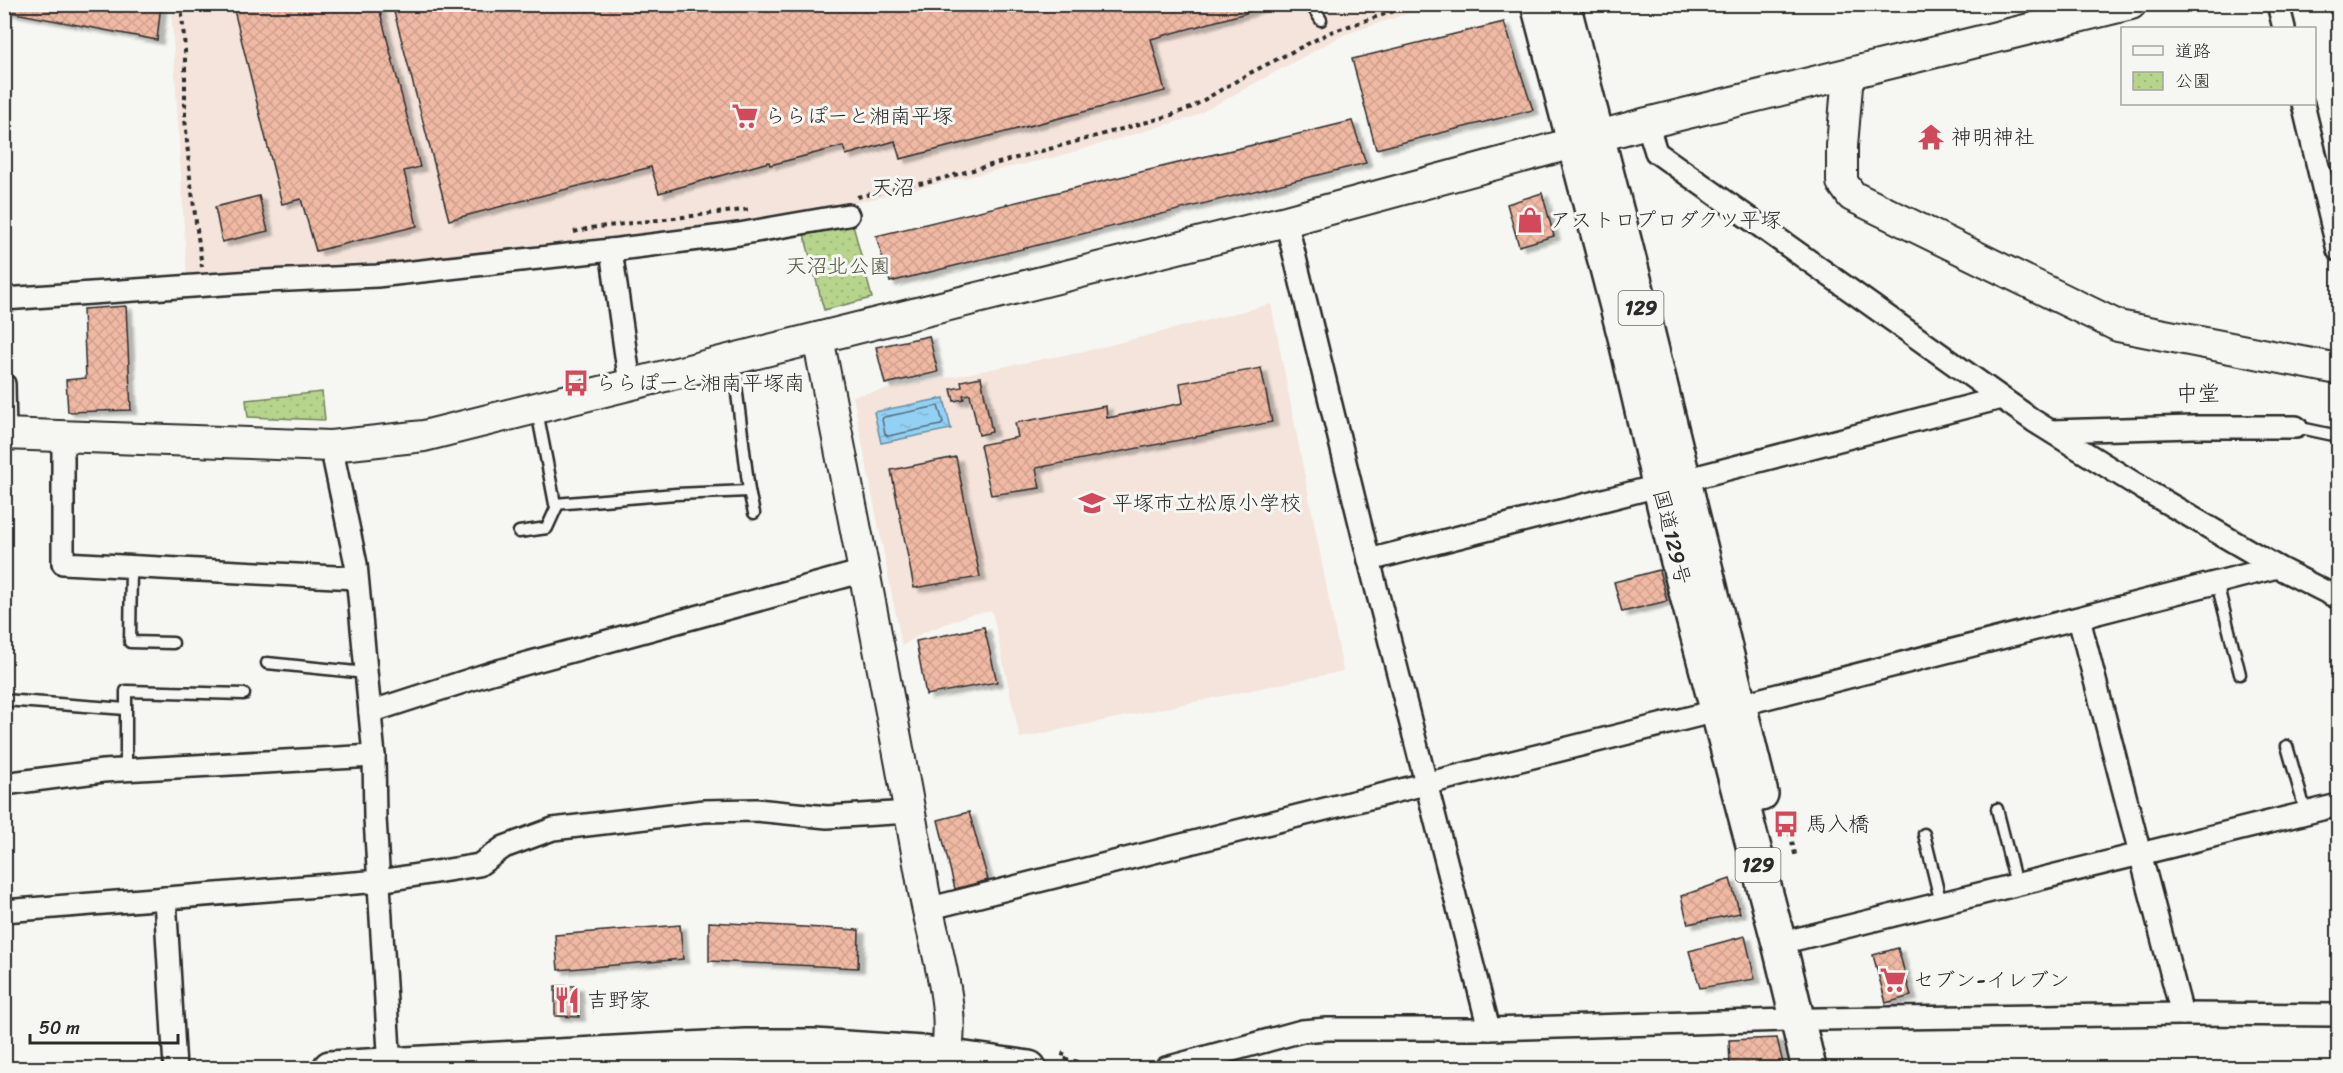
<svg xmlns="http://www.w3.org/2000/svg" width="2343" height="1073" font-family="Sriracha,'Klee One',sans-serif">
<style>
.built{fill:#f4e4db}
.park{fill:url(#park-dots);stroke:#71805c;stroke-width:1.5}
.water{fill:url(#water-ripples);stroke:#698fa4;stroke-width:1.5}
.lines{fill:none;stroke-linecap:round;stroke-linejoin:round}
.shore{stroke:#556d7b;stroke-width:1.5}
.building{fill:url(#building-cross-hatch);stroke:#2b2b2b;stroke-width:1.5;filter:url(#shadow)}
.lane-casing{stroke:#2b2b2b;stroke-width:15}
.street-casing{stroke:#2b2b2b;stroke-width:26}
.secondary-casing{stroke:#2b2b2b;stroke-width:34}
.highway-casing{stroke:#2b2b2b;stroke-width:38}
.path{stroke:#2b2b2b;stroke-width:4;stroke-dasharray:4.5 4.5;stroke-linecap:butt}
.lane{stroke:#f6f6f2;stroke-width:10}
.street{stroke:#f6f6f2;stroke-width:21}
.secondary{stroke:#f6f6f2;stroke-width:30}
.highway{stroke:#f6f6f2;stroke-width:33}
.labels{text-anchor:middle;stroke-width:6;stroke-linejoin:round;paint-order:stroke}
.shield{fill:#f6f6f2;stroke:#686867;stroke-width:1.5}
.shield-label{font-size:20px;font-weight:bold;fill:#2b2b2b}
.poi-label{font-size:21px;fill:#2b2b2b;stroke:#f6f6f2;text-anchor:start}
.park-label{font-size:21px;fill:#4e5543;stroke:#f6f6f2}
.street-label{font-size:21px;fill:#2b2b2b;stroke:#f6f6f2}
.neighbourhood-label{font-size:22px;fill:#2b2b2b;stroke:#f6f6f2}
</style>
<defs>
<pattern id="park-dots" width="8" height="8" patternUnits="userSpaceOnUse" patternTransform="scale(1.5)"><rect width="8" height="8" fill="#b7d48c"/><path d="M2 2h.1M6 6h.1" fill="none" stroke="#9eb679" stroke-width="1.8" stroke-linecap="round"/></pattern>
<pattern id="water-ripples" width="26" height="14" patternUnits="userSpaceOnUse" patternTransform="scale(1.5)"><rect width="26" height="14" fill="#93d1f4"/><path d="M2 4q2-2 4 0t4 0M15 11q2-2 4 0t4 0" fill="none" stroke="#7fb4d1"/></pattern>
<pattern id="building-cross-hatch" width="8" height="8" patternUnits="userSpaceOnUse" patternTransform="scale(1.5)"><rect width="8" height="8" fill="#f0b9a4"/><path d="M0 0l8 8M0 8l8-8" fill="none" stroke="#ce9f8d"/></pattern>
<filter id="shadow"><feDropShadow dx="6" dy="4" stdDeviation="1.5" flood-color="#0004"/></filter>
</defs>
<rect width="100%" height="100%" fill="#f6f6f2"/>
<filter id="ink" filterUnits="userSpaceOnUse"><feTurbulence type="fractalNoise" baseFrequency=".0167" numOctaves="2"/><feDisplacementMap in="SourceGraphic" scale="12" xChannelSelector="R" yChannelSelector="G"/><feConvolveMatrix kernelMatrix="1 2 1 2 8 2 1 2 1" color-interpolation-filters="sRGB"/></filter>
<g filter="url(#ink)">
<!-- built -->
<g class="built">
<path d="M171,5H1433L1343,35L1193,117L1059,156L785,219L480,255L187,279Z"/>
<path d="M1271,304L1343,671L1020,738L992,611L971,614L922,633L902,646L853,396L1095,349Z"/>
</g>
<!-- park -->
<g class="park">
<path d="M852,221L872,298L824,310L804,234Z"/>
<path d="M322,392L325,420L248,417L246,400Z"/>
</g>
<!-- water -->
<path class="water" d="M944,398L951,429L881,443L874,412Z"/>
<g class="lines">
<!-- shore -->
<path class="shore" d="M938,406L943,422L941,425L888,436L885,434L882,419L884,417Z"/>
</g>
<!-- building -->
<g class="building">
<path d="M4,4H161L157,40L4,11Z"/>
<path d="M239,4H378L420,167L404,171L417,226L316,251L301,199L282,204L233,6Z"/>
<path d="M392,4H1264L1246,13L1151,39L1165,91L900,159L895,141L846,155L843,146L770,165L769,162L659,193L651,167L449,220Z"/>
<path d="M1504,22L1533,110L1376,149L1352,59Z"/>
<path d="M1352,121L1366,163L890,282L876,236Z"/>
<path d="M1542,193L1554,236L1519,246L1507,204Z"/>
<path d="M259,196L268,231L222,242L215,207Z"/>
<path d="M126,306L131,410L68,412L66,380L86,378L83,309Z"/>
<path d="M929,336L938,372L885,384L876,347Z"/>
<path d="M1261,368L1272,422L1036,468L1040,488L991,495L980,445L1018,437L1015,423L1106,406L1107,418L1183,403L1180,383Z"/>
<path d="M981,377L992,432L979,435L970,394L963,395L964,399L954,401L951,389L962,387L961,381Z"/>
<path d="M956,457L980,577L914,588L891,470Z"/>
<path d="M1659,570L1667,601L1622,612L1614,582Z"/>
<path d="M984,627L997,682L926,695L916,641Z"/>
<path d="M969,812L988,880L955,889L938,820Z"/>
<path d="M1730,879L1740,913L1688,924L1681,896Z"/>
<path d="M709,922L859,930L858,968L709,961Z"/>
<path d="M680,925L683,959L558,970L555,935Z"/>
<path d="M1745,936L1755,979L1700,988L1689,951Z"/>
<path d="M1898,948L1911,996L1886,1003L1873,955Z"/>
<path d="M555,986H577L579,1017L555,1016Z"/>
<path d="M1777,1038L1784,1068H1730L1729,1040Z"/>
</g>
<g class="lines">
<!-- lane casing -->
<g class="lane-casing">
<g id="lane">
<path d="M1311,4L1321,20"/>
<path d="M733,361L749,491L754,513"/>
<path d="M537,411L555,504L676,494L749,491"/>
<path d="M2296,427L2338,436"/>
<path d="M519,532L547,528L558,504"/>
<path d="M131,566L130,642L173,643"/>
<path d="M2217,583L2240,674"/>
<path d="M267,663L366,673"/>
<path d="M4,700L126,709"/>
<path d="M2287,746L2306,813"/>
<path d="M126,770V691L244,694"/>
<path d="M1997,809L2016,884"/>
<path d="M1924,834L1941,903"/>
</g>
</g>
<!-- street casing -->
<g class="street-casing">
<g id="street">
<path d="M2278,4L2284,28"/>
<path d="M2303,104L2338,250"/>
<path d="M1647,123L1656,152L2034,421L2145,490L2277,567L2338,598"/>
<path d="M1286,221L1369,560L1489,1029"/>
<path d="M611,250L630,384"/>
<path d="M4,299L267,281L377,276L611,250L739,234L848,215"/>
<path d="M4,384L5,434"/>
<path d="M2051,431L2193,427H2296"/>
<path d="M63,436V563L356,578"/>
<path d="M331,446L356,564L374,756L375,818L390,1068"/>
<path d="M1685,480L2001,398"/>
<path d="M1369,560L1658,486"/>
<path d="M2079,619L2182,1014"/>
<path d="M1739,705L2277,567"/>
<path d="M370,712L491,673L864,571"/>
<path d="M4,784L103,771L374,756"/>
<path d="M165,898L175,1068"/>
<path d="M927,909L1716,711"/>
<path d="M4,911L380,881L479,865L504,847L553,829L704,811L756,810L827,817L910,812"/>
<path d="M1797,939L2338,805"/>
<path d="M1166,1068L1302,1031L1327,1029H1489L1818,1019L2182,1014L2338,1015"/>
</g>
</g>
<!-- secondary casing -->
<g class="secondary-casing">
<g id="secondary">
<path d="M1848,74L1842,146V182L1852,196L2118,326L2338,369"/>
<path d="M818,338C854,520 891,703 923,886C932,940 962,1018 942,1068"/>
<path d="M4,434L331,446L424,436L1286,221L1647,123L2131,4"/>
</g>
</g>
<!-- highway casing -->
<g class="highway-casing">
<g id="highway">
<path d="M1538,4L1625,337L1671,535L1779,943L1809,1068"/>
<path d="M1563,4L1640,302L1761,794"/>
<path d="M330,1068L745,1046H814L923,1053L1029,1068"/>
</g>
</g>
<!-- path -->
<g class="path">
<path d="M181,4L185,49V118L190,177L202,267"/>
<path d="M857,197L929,182L1169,116L1190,108L1250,73L1331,32L1415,4"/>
<path d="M574,232L590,228L751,209"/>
<path d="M1790,833L1796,858"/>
<path d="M1064,1052L1062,1058L1091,1065L1090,1068"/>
</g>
<!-- lane -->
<use href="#lane" class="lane"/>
<!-- street -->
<use href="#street" class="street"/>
<!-- secondary -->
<use href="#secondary" class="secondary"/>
<!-- highway -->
<use href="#highway" class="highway"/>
</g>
</g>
<!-- icons -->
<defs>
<g id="supermarket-bare" transform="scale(2.07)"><path d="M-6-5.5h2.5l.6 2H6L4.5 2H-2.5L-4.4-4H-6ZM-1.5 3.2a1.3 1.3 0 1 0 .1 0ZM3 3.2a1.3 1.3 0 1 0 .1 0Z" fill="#d1495b" stroke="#f6f6f2" stroke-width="2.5" paint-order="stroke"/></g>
<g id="temple-bare" transform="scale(2.07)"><path d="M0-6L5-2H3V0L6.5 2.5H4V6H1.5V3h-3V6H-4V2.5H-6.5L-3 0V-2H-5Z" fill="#d1495b" stroke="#f6f6f2" stroke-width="2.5" paint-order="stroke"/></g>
<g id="shop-bare" transform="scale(2.07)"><path d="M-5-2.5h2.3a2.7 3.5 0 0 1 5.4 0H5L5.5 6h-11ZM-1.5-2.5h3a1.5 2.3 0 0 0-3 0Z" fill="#d1495b" stroke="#f6f6f2" stroke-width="2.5" paint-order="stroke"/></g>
<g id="bus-bare" transform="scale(2.07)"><path d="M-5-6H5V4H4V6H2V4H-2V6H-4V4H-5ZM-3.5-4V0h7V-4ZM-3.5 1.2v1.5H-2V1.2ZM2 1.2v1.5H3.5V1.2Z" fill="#d1495b" stroke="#f6f6f2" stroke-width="2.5" paint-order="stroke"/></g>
<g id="school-bare" transform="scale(2.07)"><path d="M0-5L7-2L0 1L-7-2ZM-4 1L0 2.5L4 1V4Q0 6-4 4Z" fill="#d1495b" stroke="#f6f6f2" stroke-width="2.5" paint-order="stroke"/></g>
<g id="restaurant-bare" transform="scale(2.07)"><path d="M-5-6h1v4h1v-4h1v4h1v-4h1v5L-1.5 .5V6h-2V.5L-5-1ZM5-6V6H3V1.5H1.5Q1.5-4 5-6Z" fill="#d1495b" stroke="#f6f6f2" stroke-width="2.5" paint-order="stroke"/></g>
</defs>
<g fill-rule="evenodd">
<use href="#supermarket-bare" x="745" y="116"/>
<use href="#temple-bare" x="1931" y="137"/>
<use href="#shop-bare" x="1530" y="220"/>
<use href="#bus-bare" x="576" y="383"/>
<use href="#school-bare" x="1092" y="503"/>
<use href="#bus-bare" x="1786" y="824"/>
<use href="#supermarket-bare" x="1893" y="980"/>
<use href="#restaurant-bare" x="567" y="1000"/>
</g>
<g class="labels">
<!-- shield labels -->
<g class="shield">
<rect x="1618.5" y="291" width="45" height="34" rx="4.5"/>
<rect x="1735.5" y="848" width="45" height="34" rx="4.5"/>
</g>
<g class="shield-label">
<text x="1641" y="315">129</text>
<text x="1758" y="872">129</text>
</g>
<!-- poi labels -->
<g class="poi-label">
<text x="765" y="123">ららぽーと湘南平塚</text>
<text x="1951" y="144">神明神社</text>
<text x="1550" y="227">アストロプロダクツ平塚</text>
<text x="596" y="390">ららぽーと湘南平塚南</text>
<text x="1112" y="510">平塚市立松原小学校</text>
<text x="1806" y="831">馬入橋</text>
<text x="1913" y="987">セブン-イレブン</text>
<text x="587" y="1007">吉野家</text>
</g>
<!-- park labels -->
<g class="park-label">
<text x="838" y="273">天沼北公園</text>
</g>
<!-- street labels -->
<g class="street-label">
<text transform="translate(1672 537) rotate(76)" y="7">国道129号</text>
</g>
<!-- neighbourhood labels -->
<g class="neighbourhood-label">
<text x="893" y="195">天沼</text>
<text x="2198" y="401">中堂</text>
</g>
</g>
<!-- margin -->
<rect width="2343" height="1073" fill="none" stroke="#f6f6f2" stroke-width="24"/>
<rect x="12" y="12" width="2319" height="1049" fill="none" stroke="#2b2b2b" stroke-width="2" filter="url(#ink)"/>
<!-- legend -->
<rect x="2121" y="27" width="195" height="78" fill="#f6f6f2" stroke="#a5a5a2" stroke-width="1.5"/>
<rect x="2133" y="46" width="30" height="9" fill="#f6f6f2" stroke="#a5a5a2" stroke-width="1.5"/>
<text x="2175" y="57" font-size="18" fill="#2b2b2b">道路</text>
<rect x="2133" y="72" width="30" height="18" fill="url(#park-dots)" stroke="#a5a5a2" stroke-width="1.5"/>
<text x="2175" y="87" font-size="18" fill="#2b2b2b">公園</text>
<!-- scale -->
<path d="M30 1034v9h148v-9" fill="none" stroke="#2b2b2b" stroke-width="3"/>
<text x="39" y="1034" font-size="18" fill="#2b2b2b" stroke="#f6f6f2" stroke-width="4.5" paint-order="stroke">50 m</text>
</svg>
